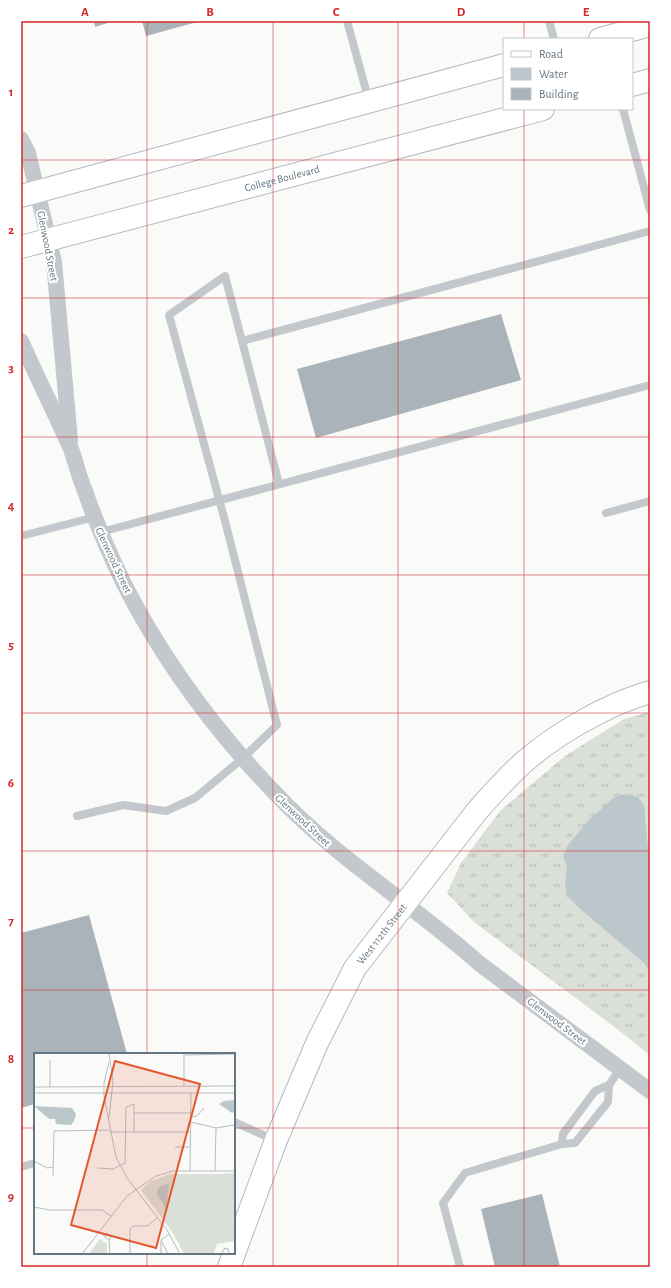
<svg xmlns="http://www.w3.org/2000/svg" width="671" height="1288" font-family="'Alegreya Sans',sans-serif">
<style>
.grass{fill:url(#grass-tufts)}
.water{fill:#bbc7cb}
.building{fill:#aab3b9}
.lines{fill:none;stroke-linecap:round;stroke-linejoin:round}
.secondary-casing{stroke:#b3babf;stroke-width:24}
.lane{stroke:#c3c8cc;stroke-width:8}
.street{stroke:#c3c8cc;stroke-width:16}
.secondary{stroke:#fff;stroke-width:22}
.grid{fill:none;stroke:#d62828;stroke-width:1;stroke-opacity:0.55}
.labels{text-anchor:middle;stroke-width:4;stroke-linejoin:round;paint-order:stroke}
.street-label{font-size:11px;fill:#657683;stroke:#fff}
.inset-road{fill:none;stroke:#b5bdc2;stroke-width:1}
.view{fill:#e4572e;fill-opacity:0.15;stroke:#e4572e;stroke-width:2}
.inset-edge{fill:none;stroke:#657683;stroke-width:2}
.neatline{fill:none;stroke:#d62828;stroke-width:1.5}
.grid-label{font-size:13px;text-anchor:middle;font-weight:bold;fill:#d62828}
</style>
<defs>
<pattern id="grass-tufts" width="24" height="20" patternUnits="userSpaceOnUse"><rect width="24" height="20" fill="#dadfd7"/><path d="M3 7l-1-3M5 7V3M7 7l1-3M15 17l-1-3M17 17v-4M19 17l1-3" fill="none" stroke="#b4b9b4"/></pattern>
</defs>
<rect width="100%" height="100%" fill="#fafaf8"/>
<!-- grass -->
<path class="grass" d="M650,712V1055L612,1025L474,922L447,893L461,863L500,811L565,756L624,719Z"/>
<!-- water -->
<path class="water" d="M628,794L638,797L644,805L645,817L650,867V971L644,963L577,906L567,895L565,886L567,866L563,856L568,845L588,821L612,799L621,795Z"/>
<!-- building -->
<g class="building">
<path d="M94,21H114L95,27Z"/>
<path d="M142,21H201L146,36Z"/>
<path d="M501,314L521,380L316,438L297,369Z"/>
<path d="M89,915L127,1054H35V1104L21,1108V933Z"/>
<path d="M542,1194L560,1267H495L481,1209Z"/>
</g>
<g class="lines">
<!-- secondary casing -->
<g class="secondary-casing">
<g id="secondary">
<path d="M600,39L650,25"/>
<path d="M632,85L650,80"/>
<path d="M21,196L504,65"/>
<path id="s1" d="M21,247L543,109"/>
<path id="s2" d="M229,1267L276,1140L317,1043L355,968L477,811C492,794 507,777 524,762C557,733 608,704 650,692"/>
</g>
</g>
<!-- lane -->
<g class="lane">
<path d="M347,21L369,101"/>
<path d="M549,21L554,39"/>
<path d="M623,109L650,210"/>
<path d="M242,341L279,484"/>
<path d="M606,513L650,501"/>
<path d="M101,532L650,385"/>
<path d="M21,536L95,517"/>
<path d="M77,816L123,805L166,811L195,798L243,758L277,725L225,521L169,315L225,276L242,341L650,231"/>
<path d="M234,1122L275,1140"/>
<path d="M562,1144L575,1143L608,1102L609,1085"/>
<path d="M21,1167L35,1163"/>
<path d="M460,1267L443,1203L465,1173L562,1144L563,1134L595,1091L609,1085L620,1069"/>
</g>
<!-- street -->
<g class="street">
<path d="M21,139L28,153L54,262L70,440"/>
<path d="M21,341C37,377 55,413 71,449C76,463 79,477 85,491C96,523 110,555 125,586C165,663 216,732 276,794C337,859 414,905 480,964L650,1091"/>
</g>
<!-- secondary -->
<use href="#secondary" class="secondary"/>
</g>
<!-- grid -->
<path class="grid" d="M147,21V1054M273,21V1267M398,21V1267M524,21V39M524,109V1267M21,160H650M21,298H650M21,437H650M21,575H650M21,713H650M21,851H650M21,990H650M21,1128H35M234,1128H650M147,1253V1267"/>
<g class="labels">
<!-- street labels -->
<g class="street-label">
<text dy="4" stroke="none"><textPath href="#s1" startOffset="270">College Boulevard</textPath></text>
<text transform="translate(48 246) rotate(79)" y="4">Glenwood Street</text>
<text transform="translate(114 560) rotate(65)" y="4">Glenwood Street</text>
<text transform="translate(303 820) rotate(43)" y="4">Glenwood Street</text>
<text dy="4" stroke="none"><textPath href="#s2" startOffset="368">West 112th Street</textPath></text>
<text transform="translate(557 1021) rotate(37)" y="4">Glenwood Street</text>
</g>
</g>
<!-- overview -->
<g transform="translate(34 1053)">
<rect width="201" height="201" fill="#fafaf8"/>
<path d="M136,121H186L184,129L198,168H201V188L183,191L180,201H150L139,180L107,137L117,128Z" fill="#dadfd7"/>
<path d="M201,120V168L187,164L184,129L186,121ZM66,186L73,191V200L55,201Z" fill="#dadfd7"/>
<path d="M201,47V58L198,60L185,51L190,48ZM0,53L38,55L42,61L40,68L37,72L22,71L21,66H15ZM132,131L135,132L132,156L123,141L124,135Z" fill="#bbc7cb"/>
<path class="inset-road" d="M150,2L201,1M16,7V34M75,9L70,30V43L82,104L93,125L133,177L146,201M150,33V1M0,34L201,33M0,40H201M157,64L163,63L170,55M75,65L79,28L75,0M157,69L182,75L201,72M76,79H157M100,79V60M141,94H156M0,108L13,115L19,114M63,115L79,116L91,110L92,54L100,51V60H157M156,118L157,40M181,118L182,75M19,123L20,78L75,77M0,154L16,157H68L77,163M66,179L71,184L75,187L77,184L73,180L71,184M75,187L76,201M127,188V201M48,201L93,143L122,123L139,118H201M96,201V176L100,173H113L123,165M134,201L127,187L135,181M187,201L191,195L194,196L195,201"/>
<path class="view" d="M81,8L166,31L122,195L37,172Z"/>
<rect width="201" height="201" class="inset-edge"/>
</g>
<!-- border -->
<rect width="671" height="1288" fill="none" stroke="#ffffff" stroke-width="44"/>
<!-- legend -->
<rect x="503" y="38" width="130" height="72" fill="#ffffff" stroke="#c1c8cd"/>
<rect x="511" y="51" width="20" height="6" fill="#ffffff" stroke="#c1c8cd"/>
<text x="539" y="58" font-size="12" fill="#657683">Road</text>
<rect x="511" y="68" width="20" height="12" fill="#bbc7cb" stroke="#c1c8cd"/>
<text x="539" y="78" font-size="12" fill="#657683">Water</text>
<rect x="511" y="88" width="20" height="12" fill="#aab3b9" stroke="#c1c8cd"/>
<text x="539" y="98" font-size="12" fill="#657683">Building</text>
<rect x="22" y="22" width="627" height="1244" class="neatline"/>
<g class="grid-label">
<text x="85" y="16">A</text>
<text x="210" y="16">B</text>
<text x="336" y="16">C</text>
<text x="461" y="16">D</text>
<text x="586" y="16">E</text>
<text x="11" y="96">1</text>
<text x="11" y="234">2</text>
<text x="11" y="372">3</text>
<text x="11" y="510">4</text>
<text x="11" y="649">5</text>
<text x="11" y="787">6</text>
<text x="11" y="925">7</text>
<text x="11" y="1063">8</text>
<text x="11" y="1201">9</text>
</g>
</svg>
